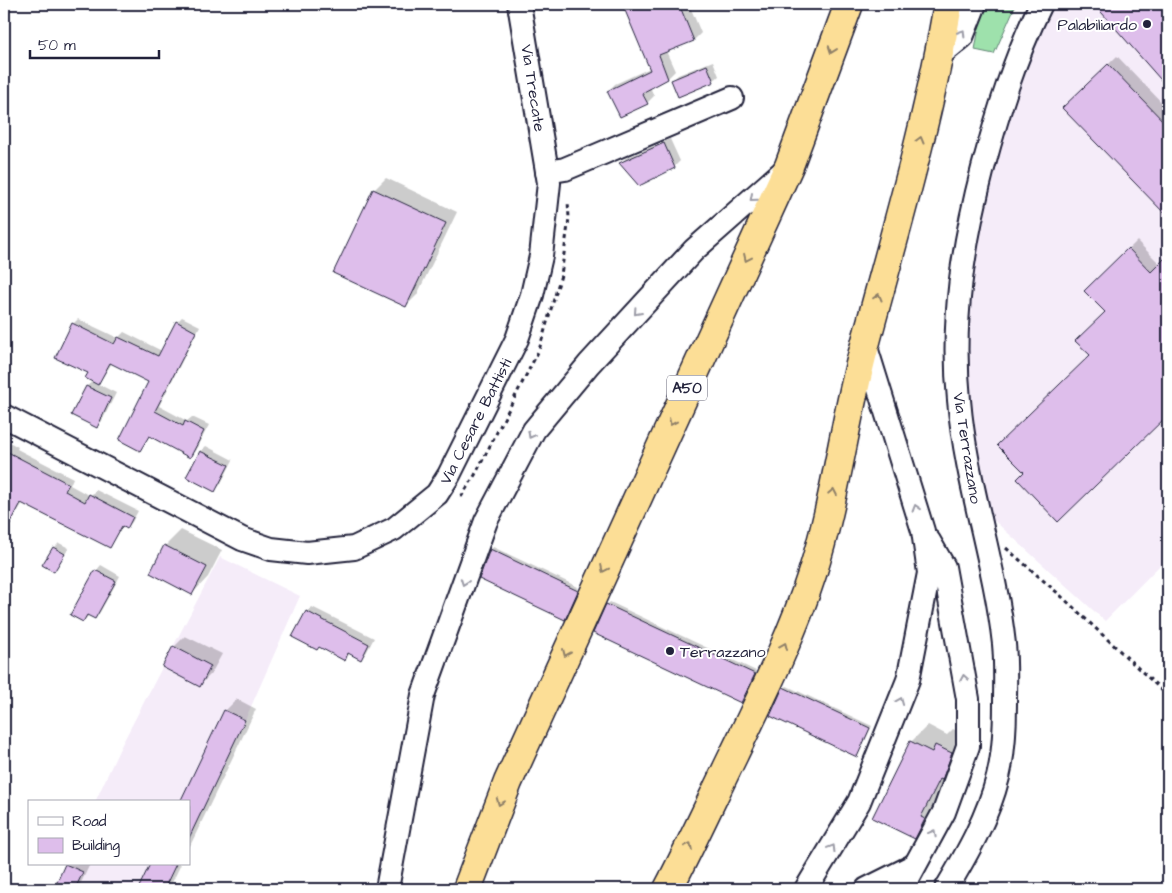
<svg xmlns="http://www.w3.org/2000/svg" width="1172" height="893" font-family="'Architects Daughter',sans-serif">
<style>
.built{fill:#f5ecf9}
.green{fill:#9ee1ac;stroke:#608274}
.shadow{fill:#0003}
.building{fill:#debeeb;stroke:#22223b}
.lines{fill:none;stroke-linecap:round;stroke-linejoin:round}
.minor-casing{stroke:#22223b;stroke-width:26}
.highway-casing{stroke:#22223b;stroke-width:31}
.path{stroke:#22223b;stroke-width:3;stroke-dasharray:4 4;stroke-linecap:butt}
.minor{stroke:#fff;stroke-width:22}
.highway{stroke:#fcde96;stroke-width:28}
.oneway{stroke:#9c9ca7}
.oneway2{stroke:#8f8068}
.poi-dot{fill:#22223b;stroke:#fff;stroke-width:2}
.labels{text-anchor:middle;stroke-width:4;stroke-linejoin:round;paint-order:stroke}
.shield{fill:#fff;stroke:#646476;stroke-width:1}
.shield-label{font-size:15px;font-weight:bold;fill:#22223b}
.poi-label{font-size:16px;fill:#22223b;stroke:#fff;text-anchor:end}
.street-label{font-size:16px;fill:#22223b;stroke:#fff}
</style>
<rect width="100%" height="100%" fill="#fff"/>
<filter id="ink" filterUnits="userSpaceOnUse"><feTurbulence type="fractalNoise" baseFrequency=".02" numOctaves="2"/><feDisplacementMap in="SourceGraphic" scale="10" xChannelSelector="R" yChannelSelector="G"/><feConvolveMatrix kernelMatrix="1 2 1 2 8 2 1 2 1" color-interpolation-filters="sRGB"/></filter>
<g filter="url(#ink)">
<!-- built -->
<g class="built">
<path d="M1051,4H1168V557L1105,621L988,515L973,429L967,336L968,271L991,167L1012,101Z"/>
<path d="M220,557L300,596L245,720L189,838V802H95L120,748Z"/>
<path d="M65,864H176L164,889H54Z"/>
</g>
<!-- green -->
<path class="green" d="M983,4H1016L994,54L975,50Z"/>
<!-- shadow -->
<g class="shadow">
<path d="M630,4H689L701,33L694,40L666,51L675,71L668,78L650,87L654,96L647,103L608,91L615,84L650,68L626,9Z"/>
<path d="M1096,4H1168V77L1164,81Z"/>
<path d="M1117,56L1168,109V215L1064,108Z"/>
<path d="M713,61L719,76L713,81H672L678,75Z"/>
<path d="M670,139L680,161L674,167L621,163L626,158Z"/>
<path d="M386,178L457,212L417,295L406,306L374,190Z"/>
<path d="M1137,241L1160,264L1168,256V414L1058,520L1091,355L1106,312L1086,291Z"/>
<path d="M182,317L200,326L159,406L187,421L192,417L209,425L195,451L190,456L150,435L140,450L150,382L112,363L98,384L116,393L102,421L96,426L87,386L93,381L73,324L78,319L118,338L124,332L162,351L177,322Z"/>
<path d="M4,439L18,447L17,449L73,478L70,485L90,496L96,490L138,511L132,522L127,527L123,526L110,547L23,503L11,520L4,517V503L13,485L4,479Z"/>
<path d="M206,446L233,460L220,485L215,490L188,477L201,451Z"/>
<path d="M181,530L222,550L208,577L192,594L165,546Z"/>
<path d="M59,543L69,548L54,571V548Z"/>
<path d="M493,547L578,587L565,617L491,550Z"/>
<path d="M101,565L120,576L100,612L95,618L89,615L83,621L96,571Z"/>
<path d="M610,602L756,671L743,699L741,701L607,605Z"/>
<path d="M312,607L374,638L366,653L360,659L350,653L344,659L307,612Z"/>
<path d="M185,636L222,654L211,674L200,685L174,647Z"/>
<path d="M787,686L872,726L859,753L857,756L784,688Z"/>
<path d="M237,699L256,709L189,848V802L225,711Z"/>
<path d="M928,725L947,735L953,729L967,736L931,821L914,837L911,742Z"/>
<path d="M67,864H90L78,889H55Z"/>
<path d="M151,864H181L169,889H139Z"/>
</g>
<!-- building -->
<g class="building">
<path d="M635,4H679L694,41L659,55L668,79L642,93L648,104L620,117L607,91L650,70L624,8Z"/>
<path d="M1094,4H1168V88Z"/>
<path d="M1108,64L1168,126V217L1062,108Z"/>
<path d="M707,65L714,82L678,97L671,80Z"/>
<path d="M664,143L675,168L639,186L619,163Z"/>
<path d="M373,189L446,223L406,307L333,273Z"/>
<path d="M1128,248L1151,272L1168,255V415L1058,522L1017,479L1024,472L997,445L1090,355L1075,341L1105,312L1084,291Z"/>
<path d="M176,321L196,332L155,411L183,426L185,421L204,431L190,458L149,436L140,451L119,440L148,382L110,363L98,385L85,378L88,373L55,358L72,323L114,344L118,337L158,356Z"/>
<path d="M86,386L111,398L97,428L71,415Z"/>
<path d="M4,450L69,484L65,491L85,502L89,494L133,517L127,529L122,526L110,548L21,503L4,536Z"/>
<path d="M200,451L229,465L215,492L186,477Z"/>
<path d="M164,545L207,567L192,595L150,573Z"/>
<path d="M53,547L65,554L54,572L42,565Z"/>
<path d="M490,549L578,591L565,620L479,579Z"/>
<path d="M95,570L116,581L95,619L87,615L83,622L70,615Z"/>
<path d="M606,604L755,674L741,703L593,633Z"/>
<path d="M306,611L369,644L361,660L348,653L345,661L319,647L317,650L292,637Z"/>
<path d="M173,646L211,666L200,687L162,667Z"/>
<path d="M783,687L870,728L857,757L770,716Z"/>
<path d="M224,710L245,720L189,838V802H180Z"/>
<path d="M910,741L932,752L935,745L952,753L942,780L940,779L921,817L925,819L915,839L872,818Z"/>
<path d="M65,864L83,872L75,889H54Z"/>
<path d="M150,864H176L164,889H138Z"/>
</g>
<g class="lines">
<!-- minor casing -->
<g class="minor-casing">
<g id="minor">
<path d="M940,55L962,37L975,4"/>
<path d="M547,172L565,169L584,161L732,98"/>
<path d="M4,416L242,539L271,549L307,553L354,548L394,529L437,494L449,475L517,339L532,295L541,256L549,183L519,4"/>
<path d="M387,889L423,695L486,521L534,430L589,364L694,250L787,168"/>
<path d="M806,889L859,802L908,680L929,573L923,531L865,344"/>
<path d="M867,889L913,866"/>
<path d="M898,889L905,884L944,812L968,746V699L944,567L929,541"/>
<path d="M946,889C967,854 988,817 998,777C1004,753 1005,728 1005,704C1005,684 1006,664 1004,644C995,562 966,483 959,400C951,321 963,245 983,168C998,112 1015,57 1041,4"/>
</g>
</g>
<!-- highway casing -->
<g class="highway-casing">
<g id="highway">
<path d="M467,889L508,782L789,166L849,4"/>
<path d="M668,889C691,845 712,799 734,754C762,696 792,636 812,574C836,499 844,421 865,345C895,232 929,120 948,4"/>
</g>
</g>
<!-- path -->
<g class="path">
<path d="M461,497L475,475L539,350L561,275L569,218L568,201"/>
<path d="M1006,548L1060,595L1168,696"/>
</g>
<!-- minor -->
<use href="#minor" class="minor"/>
<!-- highway -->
<use href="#highway" class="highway"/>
</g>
<!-- one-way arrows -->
<defs><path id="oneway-chevron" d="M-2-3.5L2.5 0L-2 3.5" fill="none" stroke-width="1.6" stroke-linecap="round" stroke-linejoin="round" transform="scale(1.25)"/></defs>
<g class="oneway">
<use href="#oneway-chevron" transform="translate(962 33) rotate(-58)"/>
<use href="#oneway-chevron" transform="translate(753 198) rotate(139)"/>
<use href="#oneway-chevron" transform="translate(637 312) rotate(132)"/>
<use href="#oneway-chevron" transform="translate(531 435) rotate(119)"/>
<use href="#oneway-chevron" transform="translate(916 508) rotate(-107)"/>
<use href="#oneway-chevron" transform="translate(464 582) rotate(110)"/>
<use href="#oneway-chevron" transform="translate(964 678) rotate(-100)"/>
<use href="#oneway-chevron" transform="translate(900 701) rotate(-68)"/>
<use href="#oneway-chevron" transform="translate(933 833) rotate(-61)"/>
<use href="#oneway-chevron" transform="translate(832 848) rotate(-59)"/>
</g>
<g class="oneway2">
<use href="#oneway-chevron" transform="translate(832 50) rotate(110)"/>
<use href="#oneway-chevron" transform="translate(920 140) rotate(-75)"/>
<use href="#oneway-chevron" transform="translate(747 258) rotate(115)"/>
<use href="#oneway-chevron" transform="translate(878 297) rotate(-75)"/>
<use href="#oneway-chevron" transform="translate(672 422) rotate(115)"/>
<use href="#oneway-chevron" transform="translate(833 492) rotate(-79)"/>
<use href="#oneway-chevron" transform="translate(604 569) rotate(115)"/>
<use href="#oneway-chevron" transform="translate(784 646) rotate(-67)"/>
<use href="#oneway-chevron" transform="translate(566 653) rotate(114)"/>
<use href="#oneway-chevron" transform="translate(500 802) rotate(111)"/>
<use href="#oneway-chevron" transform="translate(689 846) rotate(-64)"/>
</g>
</g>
<!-- markers -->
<g class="poi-dot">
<circle cx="1147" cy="24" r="5"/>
<circle cx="670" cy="651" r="5"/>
</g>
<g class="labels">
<!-- shield labels -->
<rect class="shield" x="667" y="375.5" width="40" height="25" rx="4"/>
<g class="shield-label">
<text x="687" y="393">A50</text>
</g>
<!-- poi labels -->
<g class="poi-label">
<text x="1137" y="30">Palabiliardo</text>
<text x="680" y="657" text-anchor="start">Terrazzano</text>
</g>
<!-- street labels -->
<g class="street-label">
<text transform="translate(534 88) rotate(81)" y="6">Via Trecate</text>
<text transform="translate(475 421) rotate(-63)" y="6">Via Cesare Battisti</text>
<text transform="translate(968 448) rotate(81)" y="6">Via Terrazzano</text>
</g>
</g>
<!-- margin -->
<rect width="1172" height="893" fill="none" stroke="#fff" stroke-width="20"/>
<rect x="10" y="10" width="1152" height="873" fill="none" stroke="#22223b" stroke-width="2" filter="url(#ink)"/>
<!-- legend -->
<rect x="28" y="800" width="162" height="65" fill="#ffffff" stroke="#a7a7b1"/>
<rect x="38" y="817" width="25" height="8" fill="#ffffff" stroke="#a7a7b1"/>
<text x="72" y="826" font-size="15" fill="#22223b">Road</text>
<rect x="38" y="838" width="25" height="15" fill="#debeeb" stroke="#a7a7b1"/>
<text x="72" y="850" font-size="15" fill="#22223b">Building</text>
<!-- scale -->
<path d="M30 50v8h129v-8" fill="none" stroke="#22223b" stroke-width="2.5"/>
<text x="38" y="50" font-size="15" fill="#22223b" stroke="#ffffff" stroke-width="4" paint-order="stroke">50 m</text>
</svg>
